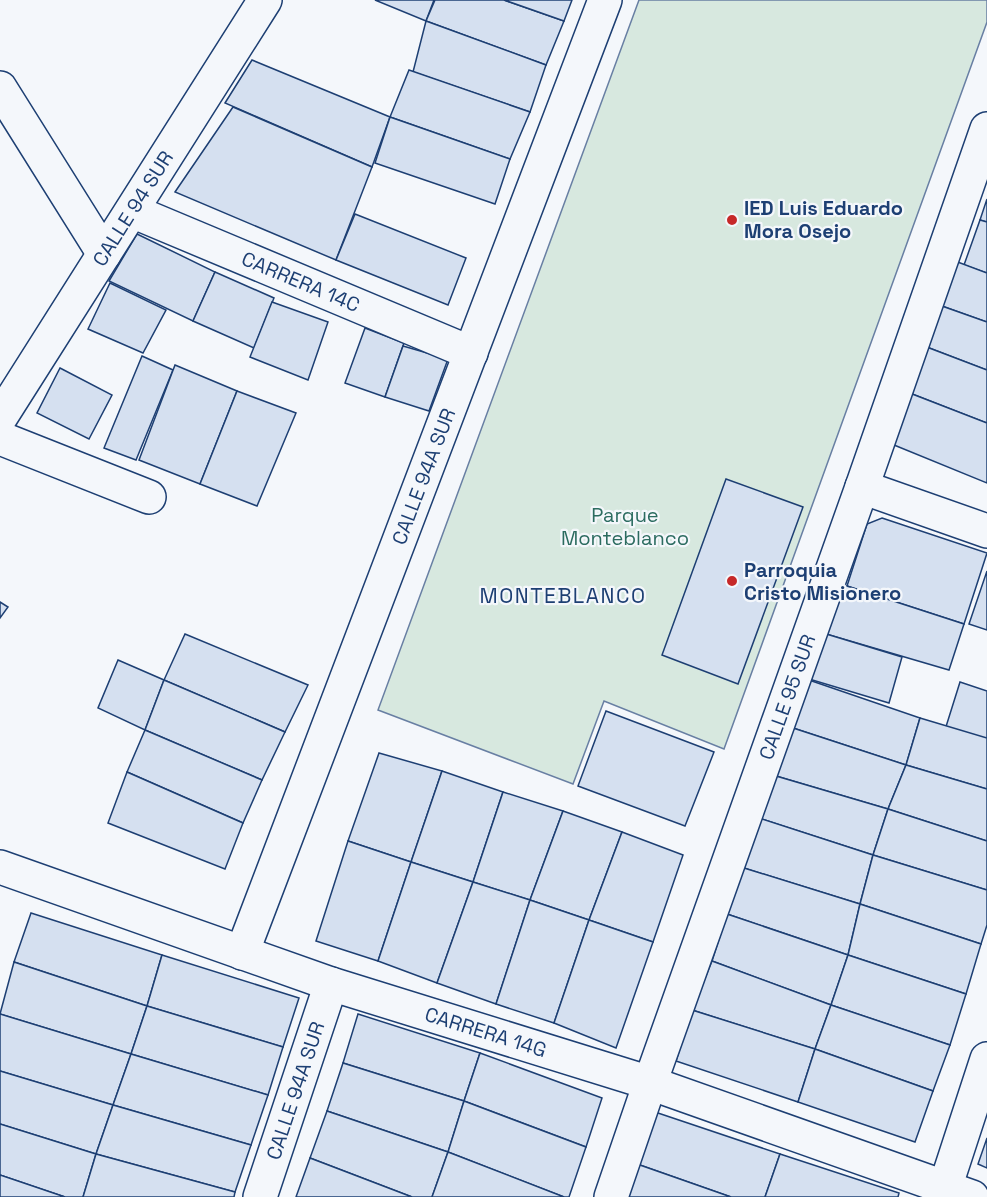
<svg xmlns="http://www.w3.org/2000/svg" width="987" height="1197" font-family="'Space Grotesk',sans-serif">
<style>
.green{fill:#d7e8df;stroke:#687fa3;stroke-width:1.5}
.building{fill:#d5e0f0;stroke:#1d3f73;stroke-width:1.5}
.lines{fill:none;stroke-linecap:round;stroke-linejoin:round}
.minor-casing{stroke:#1d3f73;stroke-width:36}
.minor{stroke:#f4f7fb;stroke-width:33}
.poi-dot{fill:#c62828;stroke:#f4f7fb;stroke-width:2}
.labels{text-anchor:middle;stroke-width:4.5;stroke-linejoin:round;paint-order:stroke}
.poi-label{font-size:20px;font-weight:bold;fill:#1d3f73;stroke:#f4f7fb;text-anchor:start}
.street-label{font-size:20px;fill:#1d3f73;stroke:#f4f7fb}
.park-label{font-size:20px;fill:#2c6c60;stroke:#f4f7fb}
.neighbourhood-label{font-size:21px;letter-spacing:1.5px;fill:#1d3f73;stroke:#f4f7fb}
</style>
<rect width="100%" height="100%" fill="#f4f7fb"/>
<!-- green -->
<path class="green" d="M639,0H987V22L724,749L604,701L573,784L378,710Z"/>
<!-- building -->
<g class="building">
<path d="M375,0H434L426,21Z"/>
<path d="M435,0H504L564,21L546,65L426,21Z"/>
<path d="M504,0H572L564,21Z"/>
<path d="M426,21L546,65L530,112L413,72Z"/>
<path d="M252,60L390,117L372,167L225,103Z"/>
<path d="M409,70L530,112L510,159L390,117Z"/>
<path d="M233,107L372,167L336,260L175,192Z"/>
<path d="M390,117L510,159L495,204L375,163Z"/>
<path d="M987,199V222L980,220Z"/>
<path d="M355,214L466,258L448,305L336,260Z"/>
<path d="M980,220L987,222V273L964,265Z"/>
<path d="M137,234L215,272L193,321L109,281Z"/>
<path d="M955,261L987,273V322L939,305Z"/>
<path d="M215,272L274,298L254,348L193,321Z"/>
<path d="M110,283L166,310L143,353L88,329Z"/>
<path d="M272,302L328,322L308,380L250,357Z"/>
<path d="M939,305L987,322V370L924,346Z"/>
<path d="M365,328L404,343L385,397L345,383Z"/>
<path d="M403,346L448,359L429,411L385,397Z"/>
<path d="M924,346L987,370V423L907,392Z"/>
<path d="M142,356L173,370L136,460L104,448Z"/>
<path d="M175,365L237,391L200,484L139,460Z"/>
<path d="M60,368L112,395L89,439L37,413Z"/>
<path d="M237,391L296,413L257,506L200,484Z"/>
<path d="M907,392L987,423V483L894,445Z"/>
<path d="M726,479L803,507L738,684L662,655Z"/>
<path d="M882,518L987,553L964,624L847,586L867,524Z"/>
<path d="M987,571V630L969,624Z"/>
<path d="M839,586H847L964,624L949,670L826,634Z"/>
<path d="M0,602L8,607L0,618Z"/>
<path d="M823,633L902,657L889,703L809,679Z"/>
<path d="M185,634L308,685L285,732L164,680Z"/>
<path d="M118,660L164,680L145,730L98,708Z"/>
<path d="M806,679L920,718L906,765L790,727Z"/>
<path d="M164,680L285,732L262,780L145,730Z"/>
<path d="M960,682L987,691V747L944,733Z"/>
<path d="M606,711L714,752L685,826L578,786Z"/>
<path d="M920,718L987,738V789L906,765Z"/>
<path d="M790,727L906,765L888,809L776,776Z"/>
<path d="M145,730L262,780L243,823L127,772Z"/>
<path d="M379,753L442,771L411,862L348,841Z"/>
<path d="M906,765L987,789V841L888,809Z"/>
<path d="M442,771L503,792L473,882L411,862Z"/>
<path d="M127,772L243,823L225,869L108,823Z"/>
<path d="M776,776L888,809L873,855L759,818Z"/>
<path d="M503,792L563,811L530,900L473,882Z"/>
<path d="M888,809L987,841V890L873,855Z"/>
<path d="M563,811L622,832L589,920L530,900Z"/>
<path d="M759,818L873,855L860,904L744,868Z"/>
<path d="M622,832L683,855L653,942L589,920Z"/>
<path d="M348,841L411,862L378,961L316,941Z"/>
<path d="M873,855L987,890V925L981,944L860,904Z"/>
<path d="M411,862L473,882L437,983L378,961Z"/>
<path d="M744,868L860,904L848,955L727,914Z"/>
<path d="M473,882L530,900L496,1004L437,983Z"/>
<path d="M530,900L589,920L554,1023L496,1004Z"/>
<path d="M860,904L981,944L966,994L848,955Z"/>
<path d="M31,913L162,955L147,1006L14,962Z"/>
<path d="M727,914L848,955L831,1005L712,961Z"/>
<path d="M589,920L653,942L616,1048L554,1023Z"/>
<path d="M162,955L299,998L283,1047L147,1006Z"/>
<path d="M848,955L966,994L950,1045L831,1005Z"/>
<path d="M712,961L831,1005L815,1049L692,1010Z"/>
<path d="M14,962L147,1006L131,1054L0,1014Z"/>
<path d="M831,1005L950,1045L933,1091L815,1049Z"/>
<path d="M147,1006L283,1047L268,1095L131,1054Z"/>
<path d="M692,1010L815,1049L798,1102L676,1061Z"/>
<path d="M0,1014L131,1054L113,1105L0,1071Z"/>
<path d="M358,1014L480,1053L464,1101L343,1063Z"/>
<path d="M815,1049L933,1091L915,1142L798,1102Z"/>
<path d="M480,1053L602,1098L586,1147L464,1101Z"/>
<path d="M131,1054L268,1095L251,1145L113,1105Z"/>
<path d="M343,1063L464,1101L448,1152L327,1111Z"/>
<path d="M0,1071L113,1105L96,1154L0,1124Z"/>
<path d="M464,1101L586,1147L569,1197H564L448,1152Z"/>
<path d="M113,1105L251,1145L235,1192L96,1154Z"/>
<path d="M327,1111L448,1152L432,1197H412L310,1158Z"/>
<path d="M655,1112L780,1154L765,1197H731L637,1164Z"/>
<path d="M0,1124L96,1154L83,1197H65L0,1175Z"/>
<path d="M987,1138V1168L978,1164Z"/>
<path d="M448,1152L564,1197H432Z"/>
<path d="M96,1154L235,1192L234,1197H83Z"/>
<path d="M780,1154L899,1193L898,1197H765Z"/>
<path d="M310,1158L412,1197H296Z"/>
<path d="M637,1164L731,1197H625Z"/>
<path d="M0,1175L65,1197H0Z"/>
</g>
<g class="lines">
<!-- minor casing -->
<g class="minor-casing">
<g id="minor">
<path d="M0,88L104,254"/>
<path id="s1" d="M132,211L471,353"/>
<path id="s2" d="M0,418L265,0"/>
<path d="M0,438L149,497"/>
<path d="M862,487L987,531"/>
<path id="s3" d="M0,867L331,984L650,1083L972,1197"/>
<path id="s4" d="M242,953L605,0"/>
<path id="s5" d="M260,1197L331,984"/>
<path id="s6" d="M611,1197L650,1083L862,487L987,129"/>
<path d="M942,1197L987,1059"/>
</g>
</g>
<!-- minor -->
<use href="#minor" class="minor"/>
</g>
<!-- markers -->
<g class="poi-dot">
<circle cx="732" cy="220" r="6"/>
<circle cx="732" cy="581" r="6"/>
</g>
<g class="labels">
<!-- poi labels -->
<g class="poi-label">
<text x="744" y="215">IED Luis Eduardo<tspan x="744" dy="23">Mora Osejo</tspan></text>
<text x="744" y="577">Parroquia<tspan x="744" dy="23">Cristo Misionero</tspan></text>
</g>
<!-- street labels -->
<g class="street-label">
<text dy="7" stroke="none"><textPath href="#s2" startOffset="248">CALLE 94 SUR</textPath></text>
<text dy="7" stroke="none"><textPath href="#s1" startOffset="183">CARRERA 14C</textPath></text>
<text dy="7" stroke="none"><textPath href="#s4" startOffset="510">CALLE 94A SUR</textPath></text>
<text dy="7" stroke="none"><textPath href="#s6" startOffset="530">CALLE 95 SUR</textPath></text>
<text dy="7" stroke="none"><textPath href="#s3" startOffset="513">CARRERA 14G</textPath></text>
<text dy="7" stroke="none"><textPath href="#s5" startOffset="112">CALLE 94A SUR</textPath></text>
</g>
<!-- park labels -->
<g class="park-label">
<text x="625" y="522">Parque<tspan x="625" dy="23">Monteblanco</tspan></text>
</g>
<!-- neighbourhood labels -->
<g class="neighbourhood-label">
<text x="563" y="603">MONTEBLANCO</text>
</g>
</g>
</svg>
